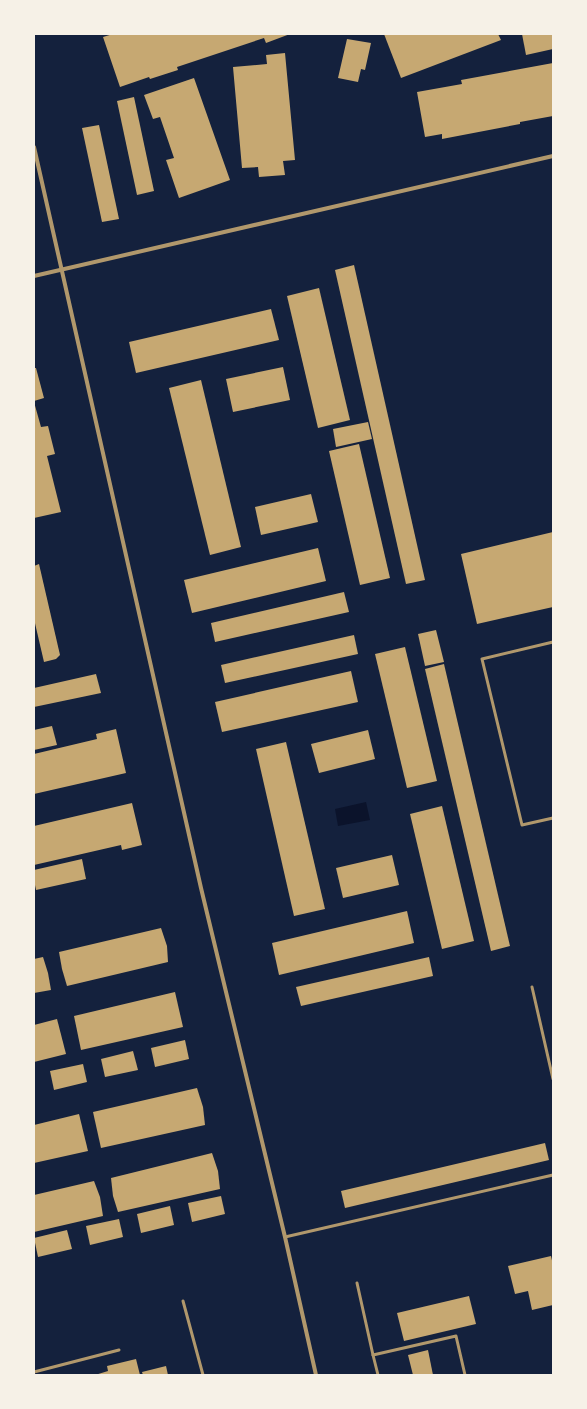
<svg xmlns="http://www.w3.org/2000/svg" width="587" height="1409" font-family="'DejaVu Sans',sans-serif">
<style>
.water{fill:#0b132b}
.building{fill:#c6a872}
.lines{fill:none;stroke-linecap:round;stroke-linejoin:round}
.service{stroke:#b1986c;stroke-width:3}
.minor{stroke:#b1986c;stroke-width:4}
</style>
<rect width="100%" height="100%" fill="#14213d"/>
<!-- water -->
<path class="water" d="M366,802L370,820L338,826L335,809Z"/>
<!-- building -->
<g class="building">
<path d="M113,34H290L266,43L264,38L177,67L178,70L150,79L149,77L120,87L103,37Z"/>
<path d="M384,34H498L501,40L401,78Z"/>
<path d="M522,34H553V49L526,55Z"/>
<path d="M347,39L371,43L365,70L361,69L358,82L338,78Z"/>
<path d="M285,53L295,160L283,161L285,175L259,177L258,167L242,168L233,67L267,64L266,55Z"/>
<path d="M553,63V116L520,122V124L442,139V134L425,137L417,92L462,84L461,80Z"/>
<path d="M194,78L230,180L179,198L166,160L174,158L160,117L153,119L144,95Z"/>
<path d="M134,97L154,191L137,195L117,101Z"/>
<path d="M99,125L119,219L102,222L82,128Z"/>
<path d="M354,265L425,580L406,584L335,270Z"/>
<path d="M319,288L350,420L318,428L287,296Z"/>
<path d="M271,309L279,340L136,373L129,342Z"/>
<path d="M283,367L290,400L233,412L226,379Z"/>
<path d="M34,368H36L44,398L34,401Z"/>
<path d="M201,380L241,547L210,555L169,388Z"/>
<path d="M34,402L41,427L48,426L55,454L47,456L61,512L34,518Z"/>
<path d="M368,422L372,439L336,447L333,429Z"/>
<path d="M359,444L390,578L360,585L329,451Z"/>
<path d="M311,494L318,522L261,535L255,507Z"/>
<path d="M553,532V607L477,624L461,554Z"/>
<path d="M318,548L326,581L192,613L184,580Z"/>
<path d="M39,564L60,655L56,659L44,662L34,619V566Z"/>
<path d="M344,592L349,612L215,642L211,623Z"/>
<path d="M436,630L444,662L425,666L418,634Z"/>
<path d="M354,635L358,654L225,683L221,665Z"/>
<path d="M405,647L437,781L407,788L375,654Z"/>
<path d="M444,664L510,946L491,951L425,669Z"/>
<path d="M351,671L358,702L222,732L215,702Z"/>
<path d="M96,674L101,693L34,707V688Z"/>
<path d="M52,726L57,745L34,750V730Z"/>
<path d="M116,729L126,773L34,794V754L97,739L96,734Z"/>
<path d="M368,730L375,759L319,773L311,744Z"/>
<path d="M286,742L325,909L294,916L256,749Z"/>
<path d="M132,803L142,845L122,850L121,845L34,865V826Z"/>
<path d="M442,806L474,941L442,949L410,814Z"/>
<path d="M392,855L399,885L343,898L336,868Z"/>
<path d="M82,859L86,879L36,890L34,880V870Z"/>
<path d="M407,911L414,943L279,975L272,943Z"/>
<path d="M161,928L167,946L168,962L67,986L62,969L59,952Z"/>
<path d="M43,957L48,973L51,990L34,993V959Z"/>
<path d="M429,957L433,976L301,1006L296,987Z"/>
<path d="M175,992L183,1027L81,1050L74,1016Z"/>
<path d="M57,1019L66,1054L34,1062V1025Z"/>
<path d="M185,1040L189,1059L155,1067L151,1048Z"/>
<path d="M133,1051L138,1070L105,1077L101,1059Z"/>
<path d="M83,1064L87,1082L54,1090L50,1071Z"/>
<path d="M197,1088L203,1107L205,1125L101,1148L93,1112Z"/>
<path d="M79,1114L88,1151L34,1163V1125Z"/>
<path d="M545,1143L549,1160L345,1208L341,1191Z"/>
<path d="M212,1153L218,1171L220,1189L118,1212L113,1196L111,1178Z"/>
<path d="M94,1181L100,1197L103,1216L34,1232V1195Z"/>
<path d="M221,1196L225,1214L192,1222L188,1203Z"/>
<path d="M170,1206L174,1225L141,1233L137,1214Z"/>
<path d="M119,1219L123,1237L90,1245L86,1226Z"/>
<path d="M67,1230L72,1249L38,1257L34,1238Z"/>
<path d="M551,1256L553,1265V1305L532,1310L528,1291L515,1294L508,1266Z"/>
<path d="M469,1296L476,1324L404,1341L397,1313Z"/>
<path d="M428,1350L433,1375H413L408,1355Z"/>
<path d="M136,1359L140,1375H95L108,1371L107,1366Z"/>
<path d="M166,1366L168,1375H143L142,1372Z"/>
</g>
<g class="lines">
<!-- service -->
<g class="service">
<path d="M553,642L482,659L522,825L553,818"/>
<path d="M532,987L553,1079"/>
<path d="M285,1237L553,1175"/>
<path d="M357,1283L373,1355L456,1336L465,1375"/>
<path d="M183,1301L203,1375"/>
<path d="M373,1355L378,1375"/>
<path d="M34,1372L119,1350"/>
</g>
<!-- minor -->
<g class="minor">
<path d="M34,147L201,888L285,1237L316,1375"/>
<path d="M34,276L553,156"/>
</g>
</g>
<!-- border -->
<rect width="587" height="1409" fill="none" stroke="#f6f1e7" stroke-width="70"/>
</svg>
